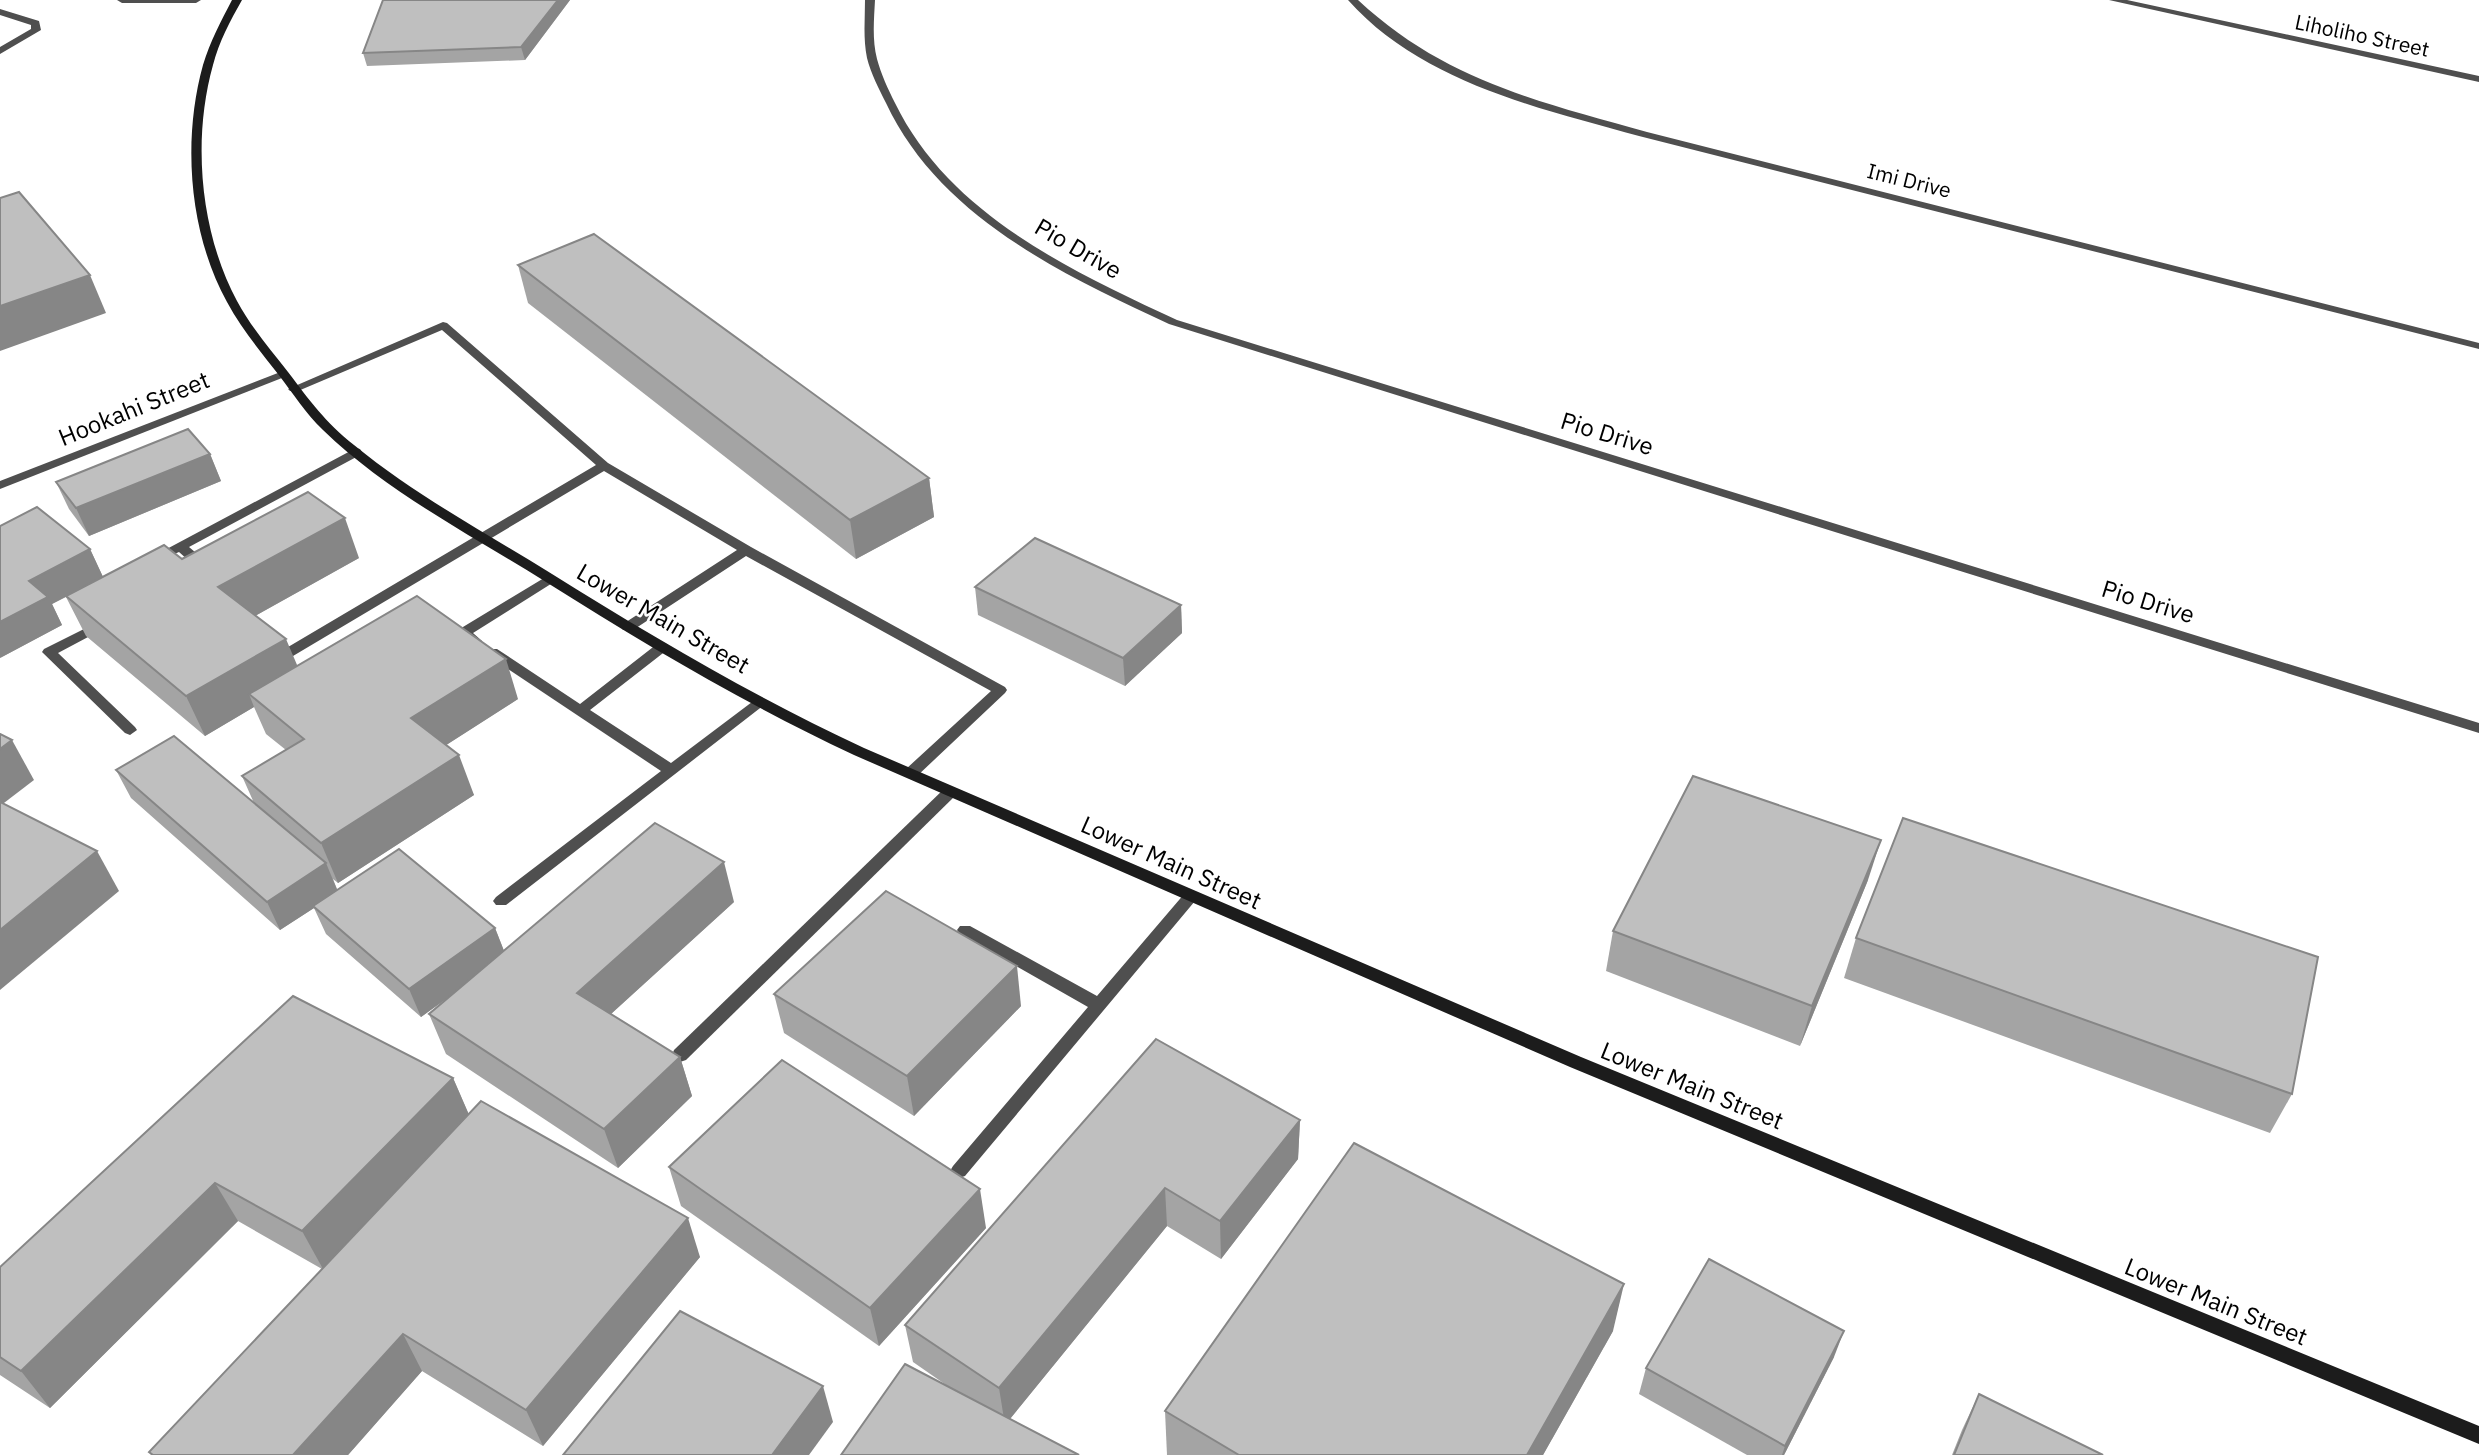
<svg xmlns="http://www.w3.org/2000/svg" width="2479" height="1455" font-family="'IBM Plex Sans',sans-serif">
<style>
.lines{fill:none;stroke-linecap:round;stroke-linejoin:round}
.lane{fill:#4f4f4f;fill-rule:evenodd}
.street{fill:#4f4f4f;fill-rule:evenodd}
.secondary{fill:#1c1c1c;fill-rule:evenodd}
.wall{fill:#a4a4a4}
.shaded-wall{fill:#868686}
.building{fill:#bfbfbf;stroke:#868686;stroke-width:2}
.labels{text-anchor:middle;stroke-width:5;stroke-linejoin:round;paint-order:stroke}
.far-street-label{font-size:21px;fill:#000;stroke:#fff}
.street-label{font-size:24px;fill:#000;stroke:#fff}
</style>
<rect width="100%" height="100%" fill="#fff"/>
<g class="lines">
<!-- lane -->
<g class="lane">
<path d="M117,0H201L196,3H122Z"/>
<path d="M0,9L39,21L41,30L0,54V47L31,29V25L0,15Z"/>
<path d="M443,322L447,323L608,463L751,547L1005,687L1007,690L1005,693L916,777H906L904,773L906,769L991,691L746,556L633,630H623L621,627L623,624L737,550L604,471L293,656H283L281,653L283,650L596,465L442,330L298,391H290L288,389Z"/>
<path d="M356,448L360,449L362,452L360,455L189,547L208,563L209,566L208,569H198L179,552L154,563L148,559Z"/>
<path d="M549,575L554,576L555,579L554,582L473,633L482,641L480,644C471,647 461,640 456,633L458,630Z"/>
<path d="M100,621L105,622L107,625L105,628L58,653L135,727L137,730L130,735L125,733L42,652L44,649Z"/>
<path d="M662,643L667,644L669,647L667,650L590,710L671,763L756,699L761,697L768,702L506,905H496L493,901L496,897L661,771L487,655L485,652L487,649H497L580,704L657,644Z"/>
<path d="M951,786L958,791L956,795L686,1060L680,1062L674,1060L672,1055L674,1050L946,787Z"/>
<path d="M1190,891L1195,893L1198,897L1195,901L965,1176L959,1178L953,1176L950,1171L953,1166L1088,1007L960,934L957,930L960,926H970L1097,996L1185,893Z"/>
</g>
<!-- street -->
<g class="street">
<path d="M865,0H875C874,19 872,40 877,59C881,74 888,89 895,103C949,214 1071,271 1177,320L2479,723V733L1169,324C1061,274 939,216 886,103C879,89 871,74 867,58C863,39 865,19 865,0Z"/>
<path d="M1348,0H1358C1444,80 1537,101 1647,132L2479,343V349L1639,136C1538,108 1421,82 1348,0Z"/>
<path d="M2109,0H2127L2479,76V82Z"/>
<path d="M283,371L289,374L287,376L0,489V481Z"/>
</g>
<!-- secondary -->
<path class="secondary" d="M232,0H242C230,21 219,42 213,65C192,140 200,232 237,301C251,327 270,349 288,372C310,401 325,422 354,445C415,495 486,533 552,574C653,637 756,698 864,748L1581,1057L2479,1426V1444L1570,1067L854,755C747,705 646,645 546,582C471,535 387,492 323,430C305,413 293,393 278,374C260,351 241,328 227,302C189,233 182,141 203,65C210,42 221,21 232,0Z"/>
</g>
<!-- wall -->
<g class="wall">
<path d="M383,0H570L525,60L367,66L363,53Z"/>
<path d="M518,265L929,478L934,517L856,559L528,303Z"/>
<path d="M210,454L221,481L89,536L69,509L56,482Z"/>
<path d="M90,549L103,577L182,559L359,558L255,616L297,666L518,699L446,745L474,795L338,883L333,879L337,889L495,928L504,951L734,902L611,1014L680,1057L692,1096L618,1168L446,1054L429,1014L457,991L421,1017L326,934L314,908L280,930L131,798L116,770L254,803L242,776L286,750L266,734L254,707L205,736L86,636L66,597L52,604L62,625L0,658Z"/>
<path d="M975,587L1181,605L1182,633L1125,686L978,615Z"/>
<path d="M1868,880L1800,1046L1606,971L1613,931Z"/>
<path d="M1856,938L2292,1094L2270,1133L1844,978Z"/>
<path d="M774,994L1021,1006L914,1116L784,1033Z"/>
<path d="M1156,1039L1300,1120L1298,1159L1221,1259L1167,1226L1010,1419L949,1387L913,1362L905,1325Z"/>
<path d="M453,1078L469,1115L700,1257L543,1446L422,1371L348,1455H151L149,1452L322,1269L238,1221L50,1408L0,1375V1267Z"/>
<path d="M669,1167L986,1228L879,1346L681,1206Z"/>
<path d="M1613,1331L1543,1455H1167L1165,1411Z"/>
<path d="M1834,1357L1784,1455H1747L1639,1394L1646,1368Z"/>
<path d="M1979,1394L2103,1455H1952L1962,1430Z"/>
</g>
<!-- shaded-wall -->
<g class="shaded-wall">
<path d="M558,0H570L525,60L521,47Z"/>
<path d="M90,275L106,313L0,351V306Z"/>
<path d="M210,454L221,481L89,536L76,508Z"/>
<path d="M929,478L934,517L856,559L850,520Z"/>
<path d="M345,518L359,558L235,627L218,587Z"/>
<path d="M90,549L103,577L52,604L62,625L0,658V622L29,581Z"/>
<path d="M1181,605L1182,633L1125,686L1123,658Z"/>
<path d="M286,639L303,679L249,694L254,707L205,736L186,696Z"/>
<path d="M506,659L518,699L426,758L411,718Z"/>
<path d="M12,740L34,780L0,806V749Z"/>
<path d="M459,755L474,795L338,883L321,843Z"/>
<path d="M1881,840L1868,880L1800,1046L1812,1006Z"/>
<path d="M97,851L119,891L0,990V930Z"/>
<path d="M724,862L734,902L590,1033L577,993Z"/>
<path d="M326,863L338,892L313,906L314,908L280,930L267,902Z"/>
<path d="M495,928L506,956L421,1017L409,989Z"/>
<path d="M1017,966L1021,1006L914,1116L907,1076Z"/>
<path d="M680,1057L692,1096L618,1168L604,1129Z"/>
<path d="M453,1078L470,1117L323,1269L302,1231Z"/>
<path d="M1300,1120L1298,1159L1221,1259L1220,1221Z"/>
<path d="M215,1183L238,1221L50,1408L21,1371Z"/>
<path d="M1165,1188L1167,1226L1005,1425L999,1388Z"/>
<path d="M980,1189L986,1228L879,1346L870,1308Z"/>
<path d="M688,1218L700,1257L543,1446L526,1410Z"/>
<path d="M1624,1284L1613,1331L1543,1455H1527Z"/>
<path d="M1844,1331L1834,1357L1784,1455H1782L1785,1446Z"/>
<path d="M403,1334L422,1371L348,1455H293Z"/>
<path d="M823,1386L833,1422L809,1455H772Z"/>
</g>
<!-- building -->
<g class="building">
<path d="M383,0H558L521,47L363,53Z"/>
<path d="M19,192L90,275L0,306V198Z"/>
<path d="M594,234L929,478L850,520L518,265Z"/>
<path d="M188,429L210,454L76,508L56,482Z"/>
<path d="M308,492L345,518L218,587L286,639L186,696L66,596L164,545L182,559Z"/>
<path d="M37,507L90,549L29,581L48,597L0,622V526Z"/>
<path d="M1035,538L1181,605L1123,658L975,587Z"/>
<path d="M417,596L506,659L411,718L459,755L321,843L242,776L304,739L249,694Z"/>
<path d="M0,734L12,740L0,749Z"/>
<path d="M174,736L326,863L267,902L116,770Z"/>
<path d="M1693,776L1881,840L1812,1006L1613,931Z"/>
<path d="M0,802L97,851L0,930Z"/>
<path d="M1903,818L2318,957L2292,1094L1856,938Z"/>
<path d="M655,823L724,862L577,993L680,1057L604,1129L429,1014Z"/>
<path d="M399,849L495,928L409,989L313,906Z"/>
<path d="M886,891L1017,966L907,1076L774,994Z"/>
<path d="M293,996L453,1078L302,1231L215,1183L21,1371L0,1357V1267Z"/>
<path d="M1156,1039L1300,1120L1220,1221L1165,1188L999,1388L905,1325Z"/>
<path d="M782,1060L980,1189L870,1308L669,1167Z"/>
<path d="M481,1101L688,1218L526,1410L403,1334L293,1455H153L149,1452Z"/>
<path d="M1354,1143L1624,1284L1527,1455H1239L1165,1411Z"/>
<path d="M1709,1259L1844,1331L1785,1446L1646,1368Z"/>
<path d="M680,1311L823,1386L772,1455H563Z"/>
<path d="M905,1364L1079,1455H841Z"/>
<path d="M1979,1394L2103,1455H1954Z"/>
</g>
<g class="labels">
<!-- far-street labels -->
<g class="far-street-label">
<text transform="translate(2362 36) rotate(12)" y="7">Liholiho Street</text>
<text transform="translate(1909 181) rotate(14)" y="7">Imi Drive</text>
</g>
<!-- street labels -->
<g class="street-label">
<text transform="translate(1078 249) rotate(30)" y="8">Pio Drive</text>
<text transform="translate(134 409) rotate(-22)" y="8">Hookahi Street</text>
<text transform="translate(1607 434) rotate(17)" y="8">Pio Drive</text>
<text transform="translate(2148 602) rotate(17)" y="8">Pio Drive</text>
<text transform="translate(663 619) rotate(30)" y="8">Lower Main Street</text>
<text transform="translate(1171 863) rotate(24)" y="8">Lower Main Street</text>
<text transform="translate(1692 1086) rotate(22)" y="8">Lower Main Street</text>
<text transform="translate(2216 1302) rotate(22)" y="8">Lower Main Street</text>
</g>
</g>
</svg>
